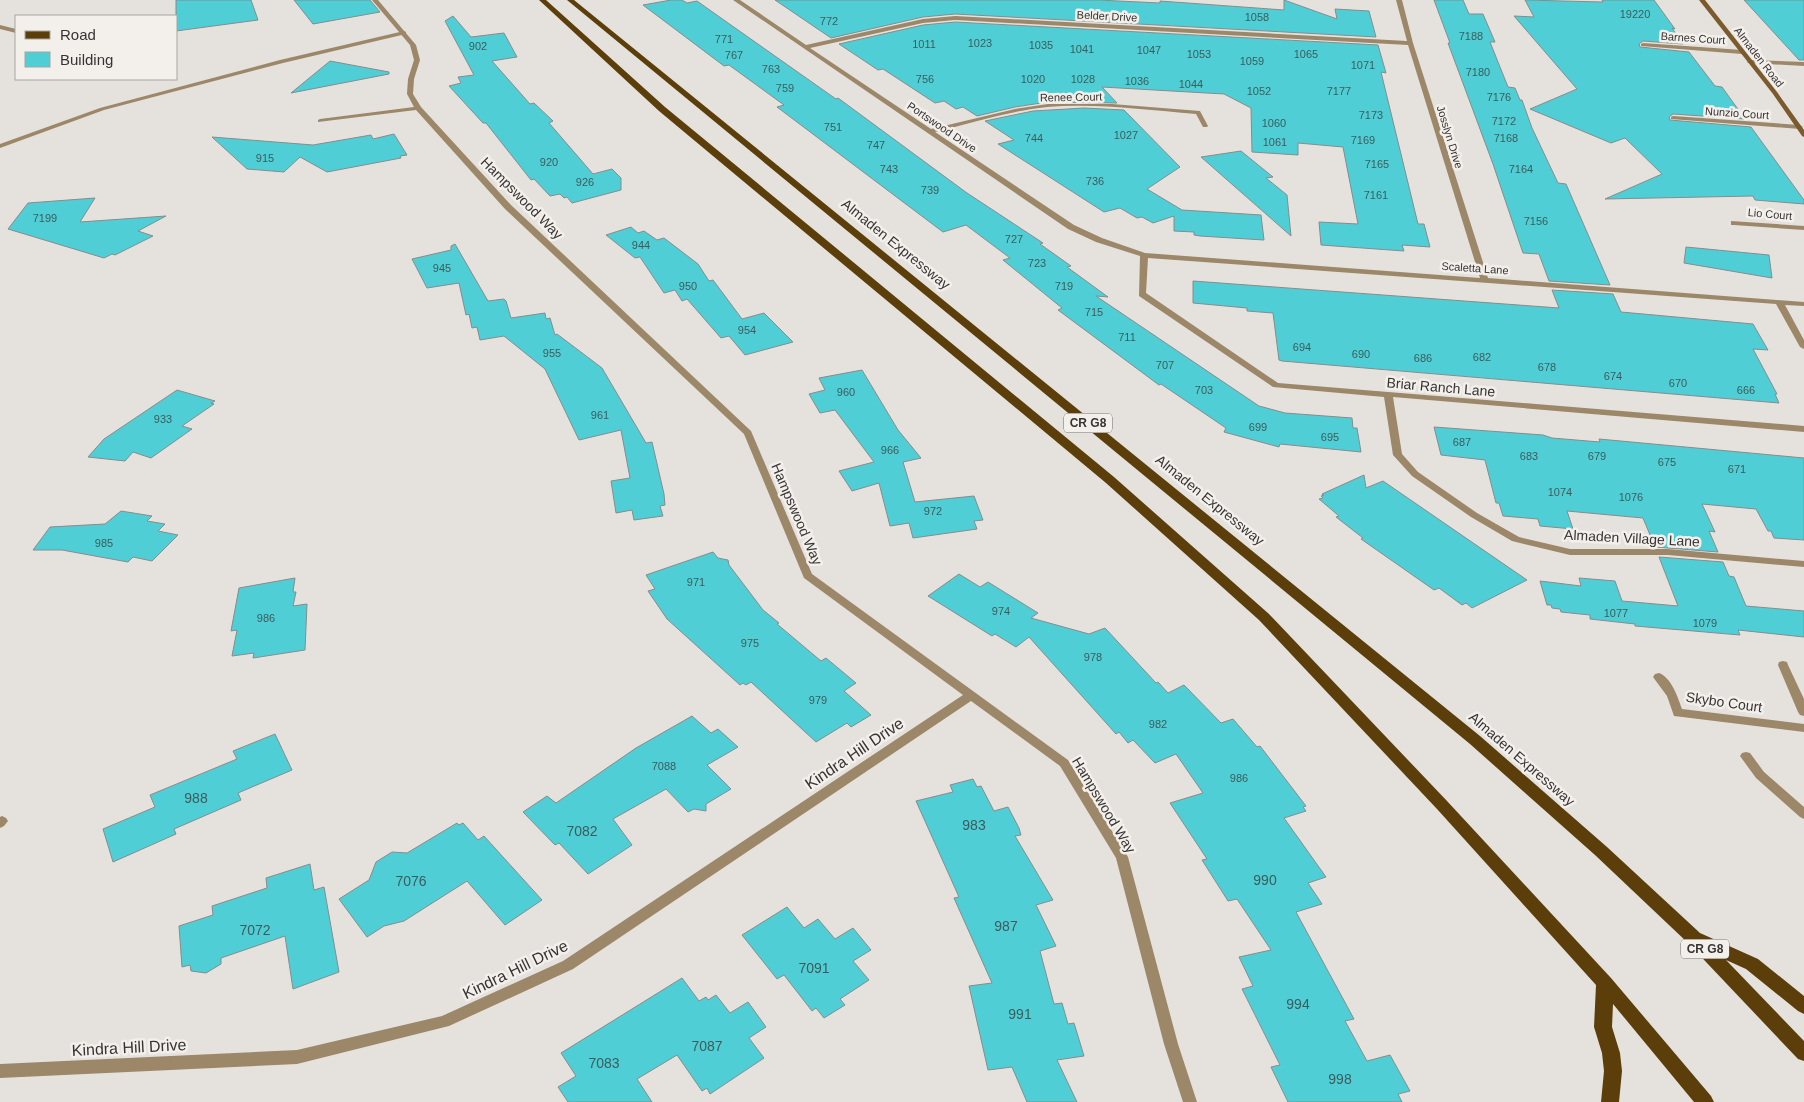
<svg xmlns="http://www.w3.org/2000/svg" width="1804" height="1102" font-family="Helvetica,sans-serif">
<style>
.building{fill:#4fcfd5;stroke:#868c8c}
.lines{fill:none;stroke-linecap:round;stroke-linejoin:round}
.lane{fill:#9d8769;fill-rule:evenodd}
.street{fill:#9d8769;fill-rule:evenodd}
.secondary{fill:#7b5b2d;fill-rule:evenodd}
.primary{fill:#5c3e0b;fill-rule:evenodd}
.labels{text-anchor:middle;stroke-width:5;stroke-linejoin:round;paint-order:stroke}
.number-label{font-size:11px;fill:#3d5c5c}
.far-street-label{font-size:11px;fill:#373534;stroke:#f3efeb}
.shield{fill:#f3efeb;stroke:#6f6d6b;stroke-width:1}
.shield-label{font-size:12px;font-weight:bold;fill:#373534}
.street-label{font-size:14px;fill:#373534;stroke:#f3efeb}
.near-number-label{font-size:14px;fill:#3d5c5c}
.near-street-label{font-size:16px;fill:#373534;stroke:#f3efeb}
</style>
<rect width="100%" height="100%" fill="#e5e2de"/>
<!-- building -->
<g class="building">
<path d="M176,0H251L258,20L176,31Z"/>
<path d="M294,0H370L380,12L313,24Z"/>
<path d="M671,0H682L687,3L697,1L721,18L836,99L838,98L967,193L1043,243L1040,244L1071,266L1067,267L1108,297L1096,296L1259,406L1285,413L1352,418L1353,428H1357L1361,452L1280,444L1279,447L1224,432L1226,428L1161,384L1159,385L1058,310L1062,308L1003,260L1010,258L966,225L943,232L777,107L784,105L729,65L724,66L643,5Z"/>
<path d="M775,0H1098L1160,3V1L1284,10V0L1337,19L1335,9L1369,11L1376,37L955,14L923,17L831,38Z"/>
<path d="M1434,0H1463L1469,14H1483L1495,42H1490L1508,87L1515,88L1520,100H1522L1532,128L1558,183L1566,184L1610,285L1549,281L1539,254L1523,253L1493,164L1448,43H1450Z"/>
<path d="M1525,0L1603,2L1602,0H1654L1675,29L1672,28L1683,44L1643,41L1639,44L1640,47L1689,52L1715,86L1722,87L1745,119L1673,114L1669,117L1670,120L1751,127L1804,200V204L1755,200L1753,196L1605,199L1662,174L1625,138L1611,143L1530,109L1577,89L1514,16L1534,17Z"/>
<path d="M1744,0H1804V60H1799Z"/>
<path d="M453,16L471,37L504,33L517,57L492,61L530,104L534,103L553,121L549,123L593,174L612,169L621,178V190L572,203L567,197L564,198L560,194L550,196L534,179L531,180L486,123H483L449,86L461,83L458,77L474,75L445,21Z"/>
<path d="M955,22L1378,45L1386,73L1381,72L1418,224H1424L1430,247L1402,245L1404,251L1321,245L1319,222L1358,224L1343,147L1298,143V155L1252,152L1251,108L1224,94L1102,87L1117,103L1048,102L1015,107L977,116L963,107L956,109L944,101L935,103L883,69L878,70L839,44L923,25Z"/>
<path d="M330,61L389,72V74L291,93Z"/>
<path d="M1084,108L1124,110L1180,167L1147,189L1182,210L1261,215L1264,240L1200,236L1194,235V232L1174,231V216L1153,223L1142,217L1137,218L1120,208L1104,212L998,144L1014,140L985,121L1033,111Z"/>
<path d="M394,134L407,155L400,156L401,158L327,172L300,157L284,172L247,169L212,137L313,145L371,135L373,139Z"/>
<path d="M1241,151L1273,177L1266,178L1287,195L1291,236L1201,157Z"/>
<path d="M95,198L80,222L166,216L138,231L153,236L115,255L112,254L104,258L8,229L28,203Z"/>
<path d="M631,227L638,233L644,231L657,240L664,238L698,264L709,281L713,280L742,319L764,313L793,342L745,355L729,336L721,338L687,299L682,301L675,290L664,293L640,257L635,258L606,235Z"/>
<path d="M455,244L488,301L504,299L506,301L511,318L545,313L546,319L550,318L555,335L557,334L602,368L646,443L652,442L664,494L665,505L660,506L663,516L634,520L632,510L616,513L611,481L630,478L621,430L579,440L545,369L504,336L480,340L477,327L472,328L469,314L466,315L459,283L427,288L412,259L451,250V246Z"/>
<path d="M1686,247L1769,255L1772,278L1684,263Z"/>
<path d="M1193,281L1559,308L1552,290L1613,294L1621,312L1753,324L1768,350L1753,349L1777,394H1775L1779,403L1282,361L1279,360L1273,313L1247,311V308L1193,303Z"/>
<path d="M862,370L898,430L921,458L903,462L915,502L974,496L983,520L974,521L977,529L913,538L909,523L890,526L879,483L852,491L839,471L874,462L835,410L820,413L809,394L825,390L819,378Z"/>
<path d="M177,390L215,401L211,403L214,404L182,426L192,429L151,458L133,452L125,461L88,457L104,439Z"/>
<path d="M1434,427L1543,435L1552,438L1600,442L1599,439L1804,458V540L1774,538L1771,531H1768L1756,509L1702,504L1715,532L1709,531L1718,552L1655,547L1643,518L1567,511L1573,529L1540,526L1538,519L1503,516L1499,503H1496L1485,460L1441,455Z"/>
<path d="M1364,475L1366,488L1383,481L1527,580L1472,608L1466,603L1462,605L1439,588L1434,590L1361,539L1363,538L1336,517L1339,516L1319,499L1323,498L1321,496L1324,495L1322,494Z"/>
<path d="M121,511L152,516L147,521L165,524L158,531L178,535L152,561L133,557L128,562L62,550H33L50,527L105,524Z"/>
<path d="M713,552L718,558L728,560L729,565L763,610L779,623L777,624L821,661L826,658L856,683L844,691L871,715L851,727L847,723L816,742L751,682L746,685L743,683L740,685L667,619L648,591L655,589L646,575Z"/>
<path d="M1659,557L1723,562L1729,576L1734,577L1746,606L1804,611V637L1738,630L1740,635L1635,626V624L1590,619V615L1561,612L1560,609L1552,608L1551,605H1547L1540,581L1581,586L1579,578L1615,581L1622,601L1678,606Z"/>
<path d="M959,574L980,587L988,582L1038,613L1031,618L1089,634L1105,628L1156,683L1158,682L1168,693L1184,685L1221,723L1233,719L1257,747L1260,746L1306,806L1303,807L1306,811L1284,818L1326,877L1308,883L1322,904L1296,912L1354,1019L1345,1021L1367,1061L1390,1055L1410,1091L1398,1094L1402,1102H1288L1271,1067L1280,1065L1242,989L1253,986L1239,957L1271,950L1237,899L1228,901L1202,860L1207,859L1170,803L1203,793L1176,754L1155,763L1133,740L1128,743L1119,732L1116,734L1029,637L1016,647L995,634L992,636L928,596Z"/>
<path d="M295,578L293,592H296L293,606L307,604L305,650L253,658L254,653L232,656L237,630L231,631L239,588Z"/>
<path d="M692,716L711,733L718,729L738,747L707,765L731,789L706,804V811L694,809L688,812L666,789L613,819L632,845L588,874L559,843L555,845L523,812L547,796L556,803L636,748Z"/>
<path d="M275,734L292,770L238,793L241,800L174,829L176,834L113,862L103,829L155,807L150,795L237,759L233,751Z"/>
<path d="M973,779L977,787L981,786L994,811L1008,807L1019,828L1021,835L1015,836L1053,900L1036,905L1056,946L1040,951L1054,1004L1062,1003L1068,1024L1074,1023L1084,1056L1057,1060L1077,1102H1027L1012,1067L988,1070L969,986L992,983L954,898L959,897L916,801L953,792L950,785Z"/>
<path d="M457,823L459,825L463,823L478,840L484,836L542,900L505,925L467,881L404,921L384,926L367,937L339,899L369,880L376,862L392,852L407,853Z"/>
<path d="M310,864L314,890L324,887L339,972L293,989L285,936L221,958V964L206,973L191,971L190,965L182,967L179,926L213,915L212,906L267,888L266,878Z"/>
<path d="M787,907L804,928L818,919L835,939L853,928L871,950L853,961L869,980L840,999L845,1005L824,1018L816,1008L812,1011L784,975L777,979L742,935Z"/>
<path d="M682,978L699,1001L706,997L708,1000L716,995L730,1013L748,1002L766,1027L749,1038L764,1058L710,1094L707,1088L702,1091L677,1055L637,1079L652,1102H568L558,1087L576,1076L561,1053Z"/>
</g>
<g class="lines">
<!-- lane -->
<g class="lane">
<path d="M404,31L406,32V34L283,63L104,110L0,148V144L100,108L280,60Z"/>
<path d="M1783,661L1787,662L1788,665L1804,699V716L1800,715L1798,712L1778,665L1779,662Z"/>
<path d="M1659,673C1672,678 1678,698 1682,709L1804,724V732L1674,716L1667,696L1653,677L1655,674Z"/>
<path d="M1746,752L1750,753L1764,772L1804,807V819L1800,817L1756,778L1740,756L1742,753Z"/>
</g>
<!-- street -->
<g class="street">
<path d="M372,0H378L416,45L420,60L414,79L413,94L421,107L511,205L751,431L812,574L1068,760L1128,857L1178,1044L1197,1102H1183L1164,1044L1116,858L1060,766L971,701L573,969L449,1026L297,1064L0,1078V1064L297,1050L442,1016L563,961L963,695L804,578L744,434L505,209L416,110L318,122V120L320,119L414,107L407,94L408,79L414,60L410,45Z"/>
<path d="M733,0H740L806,45L923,19L955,16L1407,41L1396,0H1402L1413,43L1488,278L1804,302V306L1785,305L1804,340V349L1800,347L1776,304L1148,258L1146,293L1278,383L1804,426V432L1393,397L1402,454L1418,472L1477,513L1519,537L1570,549H1668L1804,561V567L1668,555H1570L1512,541L1471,517L1412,476L1393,455L1384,397L1273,387L1139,296L1140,256L1096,242L1068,229ZM955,20L1408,45L1480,278L1145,253L1102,238L1074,225L935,132C972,123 1009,111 1047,107C1096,103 1146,110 1196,114L1203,127H1207L1208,126L1200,111L1112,104H1048L1015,109L931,129L810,48L923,23Z"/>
<path d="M0,25L16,29V33L0,29Z"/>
<path d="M1643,43L1742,50L1745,52L1742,54L1641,46V44Z"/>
<path d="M1750,60L1804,62V66L1748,63L1747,62Z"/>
<path d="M1673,116L1800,125L1803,127L1800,129L1671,119V117Z"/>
<path d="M1731,221L1804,226V230L1734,225H1731Z"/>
<path d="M2,816L6,818L8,821L4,826L0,828V817Z"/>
</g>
<!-- secondary -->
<path class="secondary" d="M1699,0H1705L1777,92L1804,130V137L1802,136L1773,94Z"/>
<!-- primary -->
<g class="primary">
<path d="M539,0H546L665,107L1114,477L1269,614L1447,801L1611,978L1711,1096L1714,1102H1694L1613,1004L1612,1027L1620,1053L1622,1071L1619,1102H1601L1604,1071L1602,1053L1594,1027L1596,985L1437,809L1259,620L1106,483L659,111Z"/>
<path d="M567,0H574L1480,736L1607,847L1700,933L1758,959L1804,996V1014L1798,1011L1746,969L1726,960L1804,1041V1061L1798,1059L1688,943L1595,855L1470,744Z"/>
</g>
</g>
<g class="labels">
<!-- number labels -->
<g class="number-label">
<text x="1635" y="18">19220</text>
<text x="1257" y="21">1058</text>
<text x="829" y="25">772</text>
<text x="1471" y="40">7188</text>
<text x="724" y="43">771</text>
<text x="980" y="47">1023</text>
<text x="924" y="48">1011</text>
<text x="1041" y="49">1035</text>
<text x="478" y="50">902</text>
<text x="1082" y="53">1041</text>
<text x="1149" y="54">1047</text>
<text x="1199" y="58">1053</text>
<text x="1306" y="58">1065</text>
<text x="734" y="59">767</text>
<text x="1252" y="65">1059</text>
<text x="1363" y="69">1071</text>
<text x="771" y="73">763</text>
<text x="1478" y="76">7180</text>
<text x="925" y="83">756</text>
<text x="1033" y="83">1020</text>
<text x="1083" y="83">1028</text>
<text x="1137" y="85">1036</text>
<text x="1191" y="88">1044</text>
<text x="785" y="92">759</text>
<text x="1259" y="95">1052</text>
<text x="1339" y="95">7177</text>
<text x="1499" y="101">7176</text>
<text x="1371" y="119">7173</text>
<text x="1504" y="125">7172</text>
<text x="1274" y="127">1060</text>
<text x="833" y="131">751</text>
<text x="1126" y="139">1027</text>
<text x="1034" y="142">744</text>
<text x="1506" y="142">7168</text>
<text x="1363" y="144">7169</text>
<text x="1275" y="146">1061</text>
<text x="876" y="149">747</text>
<text x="265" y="162">915</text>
<text x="549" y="166">920</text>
<text x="1377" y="168">7165</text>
<text x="889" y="173">743</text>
<text x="1521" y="173">7164</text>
<text x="1095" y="185">736</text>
<text x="585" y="186">926</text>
<text x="930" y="194">739</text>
<text x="1376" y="199">7161</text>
<text x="45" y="222">7199</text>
<text x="1536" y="225">7156</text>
<text x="1014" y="243">727</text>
<text x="641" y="249">944</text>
<text x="1037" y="267">723</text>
<text x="442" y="272">945</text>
<text x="688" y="290">950</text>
<text x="1064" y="290">719</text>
<text x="1094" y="316">715</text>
<text x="747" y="334">954</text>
<text x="1127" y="341">711</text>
<text x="1302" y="351">694</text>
<text x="552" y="357">955</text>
<text x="1361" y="358">690</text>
<text x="1482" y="361">682</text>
<text x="1423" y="362">686</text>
<text x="1165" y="369">707</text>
<text x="1547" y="371">678</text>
<text x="1613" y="380">674</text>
<text x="1678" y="387">670</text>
<text x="1204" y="394">703</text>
<text x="1746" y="394">666</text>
<text x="846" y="396">960</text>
<text x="600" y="419">961</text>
<text x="163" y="423">933</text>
<text x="1258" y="431">699</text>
<text x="1330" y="441">695</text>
<text x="1462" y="446">687</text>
<text x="890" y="454">966</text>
<text x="1529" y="460">683</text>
<text x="1597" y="460">679</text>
<text x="1667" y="466">675</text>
<text x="1737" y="473">671</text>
<text x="1560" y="496">1074</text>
<text x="1631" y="501">1076</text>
<text x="933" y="515">972</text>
<text x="104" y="547">985</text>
<text x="696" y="586">971</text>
<text x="1001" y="615">974</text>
<text x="1616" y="617">1077</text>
<text x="266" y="622">986</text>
<text x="1705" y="627">1079</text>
<text x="750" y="647">975</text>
<text x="1093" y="661">978</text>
<text x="818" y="704">979</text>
<text x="1158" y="728">982</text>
<text x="664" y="770">7088</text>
<text x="1239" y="782">986</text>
</g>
<!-- far-street labels -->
<g class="far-street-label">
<text transform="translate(1107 16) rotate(3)" y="4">Belder Drive</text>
<text transform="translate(1693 38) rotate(4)" y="4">Barnes Court</text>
<text transform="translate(1759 57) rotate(52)" y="4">Almaden Road</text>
<text transform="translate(1071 97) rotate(-1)" y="4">Renee Court</text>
<text transform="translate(1737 113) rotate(4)" y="4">Nunzio Court</text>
<text transform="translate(942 127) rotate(34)" y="4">Portswood Drive</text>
<text transform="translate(1450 137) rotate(73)" y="4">Josslyn Drive</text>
<text transform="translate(1770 214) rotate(5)" y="4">Lio Court</text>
<text transform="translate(1475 268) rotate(4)" y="4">Scaletta Lane</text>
</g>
<!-- shield labels -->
<g class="shield">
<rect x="1064" y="413.5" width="48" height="19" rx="4"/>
<rect x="1681" y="939.5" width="48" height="19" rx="4"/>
</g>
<g class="shield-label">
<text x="1088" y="427">CR G8</text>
<text x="1705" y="953">CR G8</text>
</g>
<!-- street labels -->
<g class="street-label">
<text transform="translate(522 198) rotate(45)" y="5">Hampswood Way</text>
<text transform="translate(896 244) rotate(39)" y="5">Almaden Expressway</text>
<text transform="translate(1441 387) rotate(5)" y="5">Briar Ranch Lane</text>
<text transform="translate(1210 500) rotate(39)" y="5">Almaden Expressway</text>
<text transform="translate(797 514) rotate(67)" y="5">Hampswood Way</text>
<text transform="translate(1632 538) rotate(3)" y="5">Almaden Village Lane</text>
<text transform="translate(1724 702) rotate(8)" y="5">Skybo Court</text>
<text transform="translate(1522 759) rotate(41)" y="5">Almaden Expressway</text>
<text transform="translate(1104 805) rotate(59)" y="5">Hampswood Way</text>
</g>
<!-- near-number labels -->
<g class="near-number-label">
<text x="196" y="803">988</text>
<text x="974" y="830">983</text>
<text x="582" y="836">7082</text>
<text x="1265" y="885">990</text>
<text x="411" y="886">7076</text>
<text x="1006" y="931">987</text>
<text x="255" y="935">7072</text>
<text x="814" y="973">7091</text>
<text x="1298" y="1009">994</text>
<text x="1020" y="1019">991</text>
<text x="707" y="1051">7087</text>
<text x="604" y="1068">7083</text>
<text x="1340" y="1084">998</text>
</g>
<!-- near-street labels -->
<g class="near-street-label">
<text transform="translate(854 753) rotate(-34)" y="6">Kindra Hill Drive</text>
<text transform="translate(515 969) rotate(-26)" y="6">Kindra Hill Drive</text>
<text transform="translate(129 1047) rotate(-3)" y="6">Kindra Hill Drive</text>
</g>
</g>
<!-- legend -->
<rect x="15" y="15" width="162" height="65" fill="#f3efeb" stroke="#a8a5a2"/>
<rect x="25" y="31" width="25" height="8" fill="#5c3e0b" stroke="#a8a5a2"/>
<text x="60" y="40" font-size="15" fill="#373534">Road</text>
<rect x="25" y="52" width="25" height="15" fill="#4fcfd5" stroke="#a8a5a2"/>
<text x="60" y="65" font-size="15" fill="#373534">Building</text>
</svg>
